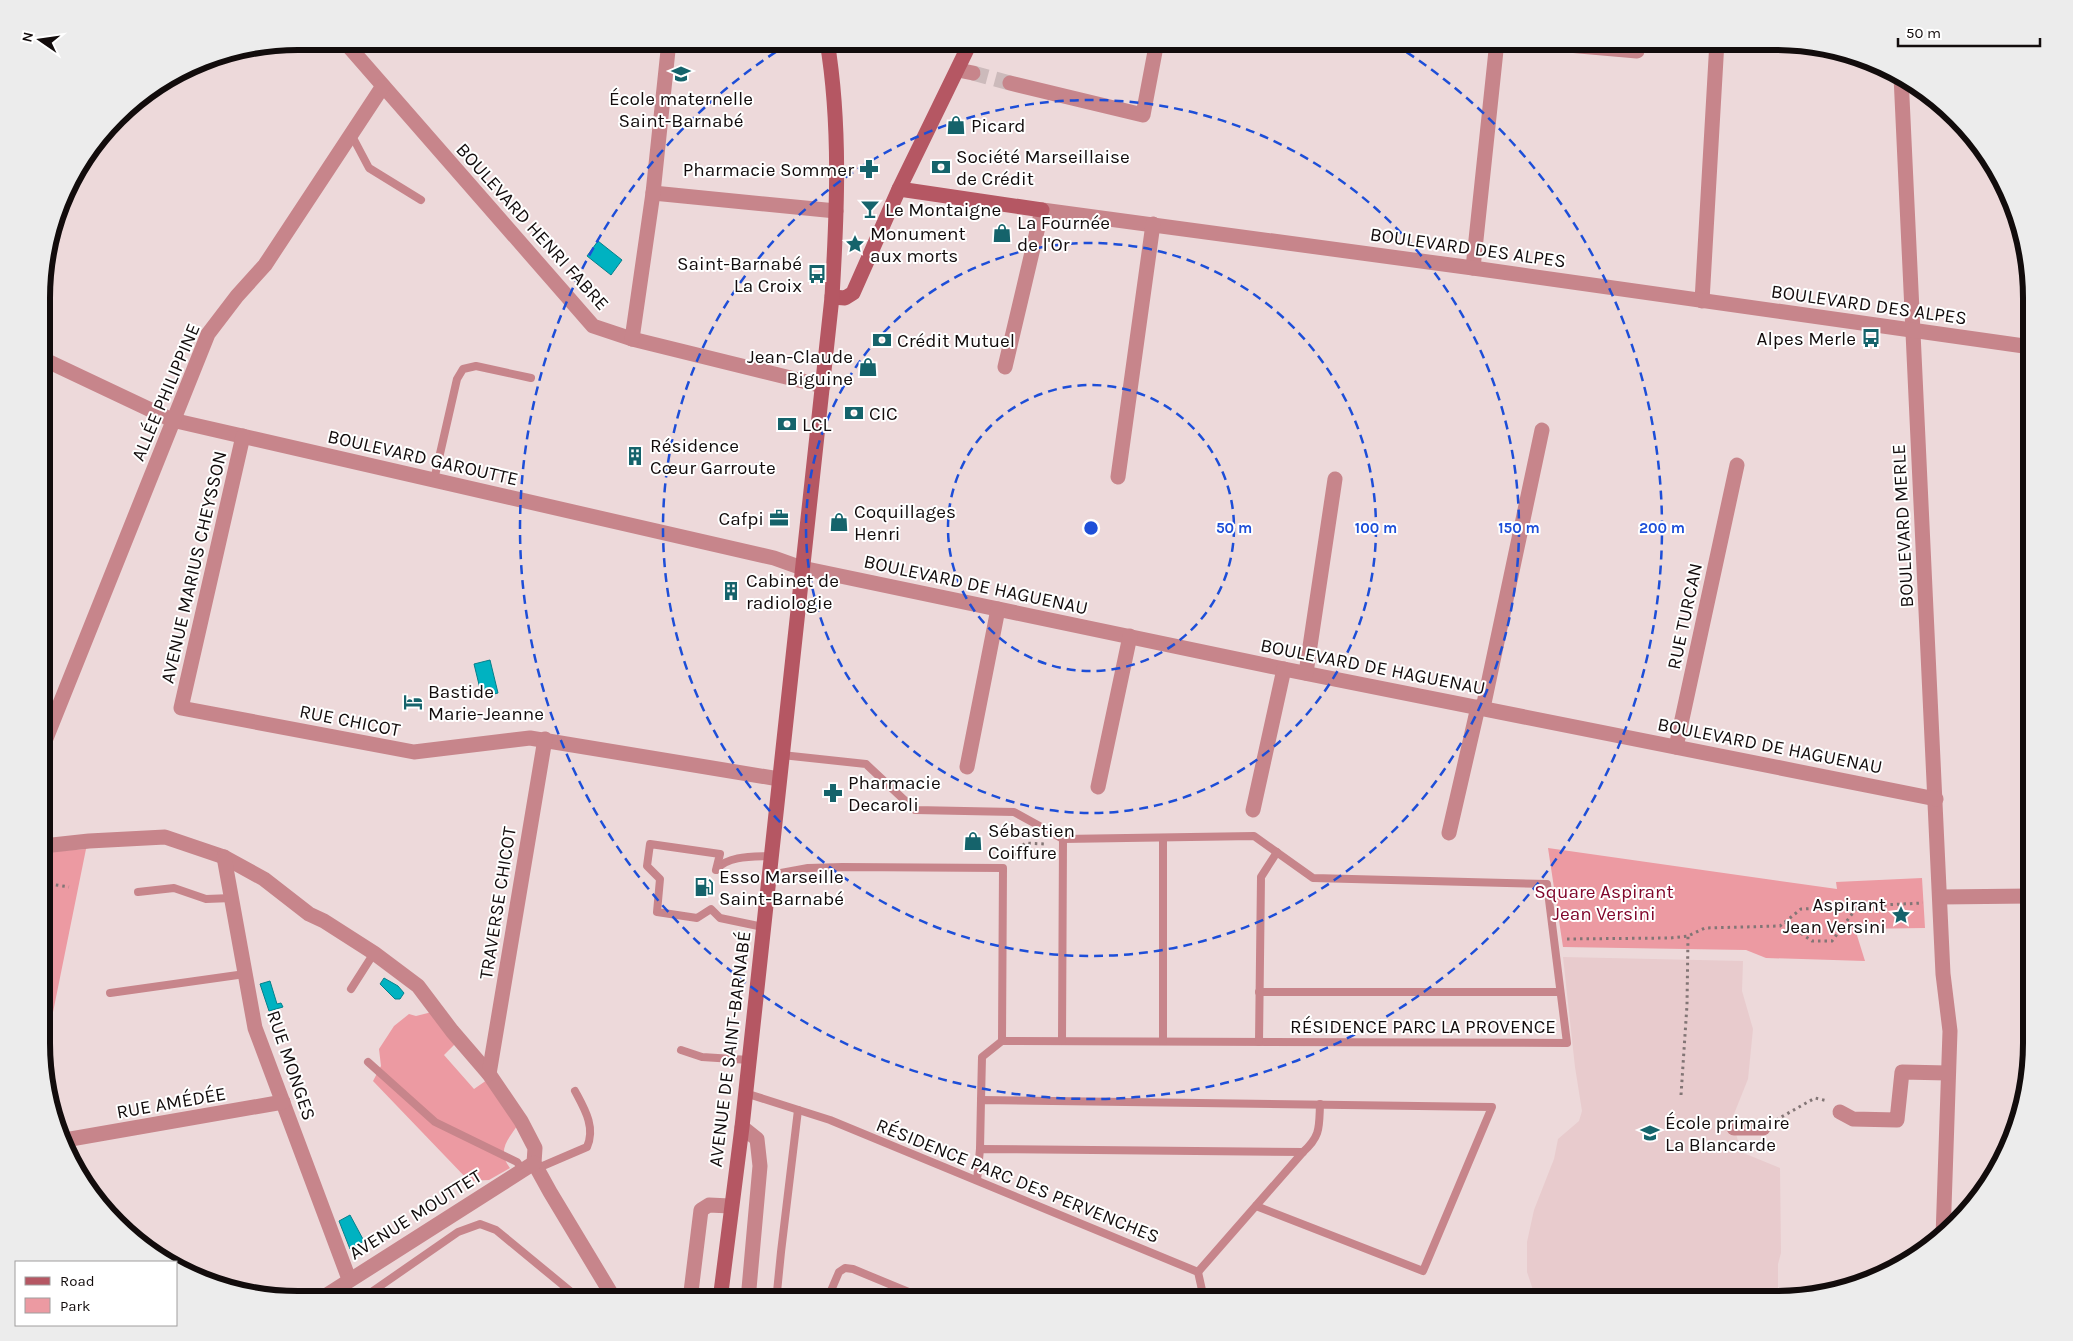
<svg xmlns="http://www.w3.org/2000/svg" width="2073" height="1341" font-family="Karla,sans-serif">
<style>
.built{fill:#e8cbcd}
.green{fill:#ec9aa2}
.water{fill:#00b2c1;stroke:#05808b}
.lines{fill:none;stroke-linecap:round;stroke-linejoin:round}
.street-tunnel{stroke:#ccbabb;stroke-width:15;stroke-dasharray:15 8;stroke-linecap:butt}
.path{stroke:#827575;stroke-width:3;stroke-dasharray:2.5 4;stroke-linecap:butt}
.lane{stroke:#c7858b;stroke-width:8}
.street{stroke:#c7858b;stroke-width:15}
.secondary{stroke:#b55763;stroke-width:15}
.ring{fill:none;stroke:#1d4ed8;stroke-width:2.5;stroke-dasharray:9 6}
.labels{text-anchor:middle;stroke-width:4;stroke-linejoin:round;paint-order:stroke}
.poi-label{font-size:19px;fill:#120c0c;stroke:#fff;text-anchor:start}
.street-label{font-size:19px;fill:#120c0c;stroke:#fff}
.park-label{font-size:19px;fill:#80062b;stroke:#fff}
.rim{fill:none;stroke:#120c0c;stroke-width:6}
.centre{fill:#1d4ed8;stroke:#fff;stroke-width:2.5}
.ring-label{font-size:15px;text-anchor:middle;font-weight:bold;fill:#1d4ed8;stroke:#fff;stroke-width:4;stroke-linejoin:round;paint-order:stroke}
</style>
<rect width="100%" height="100%" fill="#edd9da"/>
<!-- built -->
<path class="built" d="M1563,957L1743,961L1742,991L1753,1029L1748,1079L1732,1119L1741,1152L1780,1168L1781,1253L1778,1264V1299H1536L1527,1272V1242L1534,1210L1554,1159L1558,1139L1579,1121L1582,1111L1575,1067Z"/>
<!-- green -->
<g class="green">
<path d="M1548,848L1837,889L1836,882L1922,878L1925,928L1855,929L1865,961L1766,958L1746,950L1563,947Z"/>
<path d="M86,849L49,1032L47,1033L43,1052V852Z"/>
<path d="M432,1012L456,1043L444,1055L474,1089L487,1080L517,1126C507,1141 497,1151 510,1168L489,1180L469,1181L373,1081L381,1066L379,1049L394,1026L409,1014L416,1016Z"/>
</g>
<!-- water -->
<g class="water">
<path d="M598,241L622,260L611,275L587,256Z"/>
<path d="M490,660L498,693L482,697L474,664Z"/>
<path d="M384,978L398,986L404,993L400,999H395L380,984Z"/>
<path d="M270,981L277,1004L281,1003L283,1007L269,1011L260,984Z"/>
<path d="M350,1215L364,1241L350,1249L339,1221Z"/>
</g>
<g class="lines">
<!-- street-tunnel -->
<path class="street-tunnel" d="M973,73L1010,83"/>
<!-- path -->
<g class="path">
<path d="M1010,860L1025,843L1044,844"/>
<path d="M43,883L69,887"/>
<path d="M1785,922L1812,941H1832L1858,906"/>
<path d="M1567,939L1670,938L1688,936L1705,928L1780,926L1801,909L1923,903"/>
<path d="M1681,1095L1687,1005L1688,936"/>
<path d="M1776,1120L1815,1098L1828,1101"/>
</g>
<!-- lane -->
<g class="lane">
<path d="M351,134L369,168L421,200"/>
<path d="M434,480L457,379L463,369L476,366L531,378"/>
<path d="M782,755L866,764L915,810L1014,812L1063,839L1254,836L1313,878L1547,884L1567,1043L1002,1041"/>
<path d="M717,869C729,855 755,857 772,856"/>
<path d="M716,870L720,854L650,844L647,866L660,879L657,912L697,918L711,909L720,918L763,927"/>
<path d="M770,875L808,868L842,867L1003,868L1002,1041"/>
<path d="M138,892L174,888L206,899L232,898"/>
<path d="M351,989L374,953"/>
<path d="M1259,992H1560"/>
<path d="M110,993L245,974"/>
<path d="M1062,1041L1063,839"/>
<path d="M1163,1041V838"/>
<path d="M1259,1042L1261,877L1277,852"/>
<path d="M681,1050L702,1057L749,1060"/>
<path d="M368,1062L435,1122L517,1162L522,1169"/>
<path d="M745,1093L830,1120L1198,1272L1204,1299"/>
<path d="M981,1100L982,1057L1002,1041"/>
<path d="M980,1149L981,1100L1492,1107L1423,1271L1256,1206"/>
<path d="M538,1168L587,1147C596,1127 584,1108 575,1091"/>
<path d="M977,1180L980,1149L1303,1152"/>
<path d="M1198,1272L1303,1152C1321,1136 1319,1127 1320,1104"/>
<path d="M360,1300L458,1232L480,1224L496,1230L581,1300"/>
<path d="M779,1300L777,1292L781,1252L798,1110"/>
<path d="M827,1300L839,1272L845,1268L853,1269L928,1300"/>
</g>
<!-- street -->
<g class="street">
<path d="M344,41L593,326L632,339L823,386"/>
<path d="M1520,41L1637,51"/>
<path d="M958,70L973,73"/>
<path d="M1901,76L1943,974L1950,1031L1943,1237"/>
<path d="M1010,83L1143,115L1157,41"/>
<path d="M653,193L836,211"/>
<path d="M1473,268L1497,41"/>
<path d="M1702,301L1717,41"/>
<path d="M632,339L653,193L669,41"/>
<path d="M43,359L172,420L774,558L802,568L1284,669L1936,799"/>
<path d="M1005,367L1042,210L1473,268L2031,347"/>
<path d="M243,436L181,708L414,752L530,738L779,779"/>
<path d="M1118,477L1153,224"/>
<path d="M1306,673L1335,479"/>
<path d="M1483,708L1542,430"/>
<path d="M43,746L208,334L237,296L265,265L383,86"/>
<path d="M1676,747L1737,465"/>
<path d="M967,767L998,609"/>
<path d="M1098,787L1130,636"/>
<path d="M1253,810L1284,669"/>
<path d="M1449,833L1478,707"/>
<path d="M43,846L89,841L165,837L224,857L264,879L309,914L324,921L374,953L418,986L452,1031L489,1074L521,1121L535,1148L534,1163L550,1192L615,1300"/>
<path d="M224,857L255,1028L349,1279"/>
<path d="M1940,897L2031,896"/>
<path d="M489,1074L545,739"/>
<path d="M1840,1112L1853,1119L1897,1120L1902,1072L1948,1073"/>
<path d="M742,1127L757,1139L760,1166L748,1300"/>
<path d="M1734,1128H1763"/>
<path d="M65,1140L283,1102"/>
<path d="M319,1300L534,1163"/>
<path d="M690,1300L701,1210L709,1205L730,1206"/>
</g>
<!-- secondary -->
<g class="secondary">
<path d="M899,189L1042,210"/>
<path d="M832,297L845,298L853,293L899,189L971,41"/>
<path d="M720,1300L742,1127L832,297C837,213 841,125 827,41"/>
</g>
</g>
<!-- distance rings -->
<g class="ring">
<circle cx="1091" cy="528" r="143"/>
<circle cx="1091" cy="528" r="285"/>
<circle cx="1091" cy="528" r="428"/>
<path d="M1394 44A571 571 0 1 1 788 44"/>
</g>
<!-- icons -->
<defs>
<g id="school-bare" transform="scale(1.5)"><path d="M0-5L7-2L0 1L-7-2ZM-4 1L0 2.5L4 1V4Q0 6-4 4Z" fill="#15636b" stroke="#fff" stroke-width="2.5" paint-order="stroke"/></g>
<g id="shop-bare" transform="scale(1.5)"><path d="M-5-2.5h2.3a2.7 3.5 0 0 1 5.4 0H5L5.5 6h-11ZM-1.5-2.5h3a1.5 2.3 0 0 0-3 0Z" fill="#15636b" stroke="#fff" stroke-width="2.5" paint-order="stroke"/></g>
<g id="bank-bare" transform="scale(1.5)"><path d="M-6-4H6V4H-6ZM0-2.3a2.3 2.3 0 1 0 0 4.6a2.3 2.3 0 1 0 0-4.6Z" fill="#15636b" stroke="#fff" stroke-width="2.5" paint-order="stroke"/></g>
<g id="pharmacy-bare" transform="scale(1.5)"><path d="M-2-6h4v4h4v4h-4v4h-4v-4h-4v-4h4Z" fill="#15636b" stroke="#fff" stroke-width="2.5" paint-order="stroke"/></g>
<g id="bar-bare" transform="scale(1.5)"><path d="M-6-5H6L.8 .8V4.5H3.5V6h-7V4.5H-.8V.8Z" fill="#15636b" stroke="#fff" stroke-width="2.5" paint-order="stroke"/></g>
<g id="sight-bare" transform="scale(1.5)"><path d="M0-6L1.8-2.2L6-1.7L2.9 1.2L3.7 5.4L0 3.3L-3.7 5.4L-2.9 1.2L-6-1.7L-1.8-2.2Z" fill="#15636b" stroke="#fff" stroke-width="2.5" paint-order="stroke"/></g>
<g id="bus-bare" transform="scale(1.5)"><path d="M-5-6H5V4H4V6H2V4H-2V6H-4V4H-5ZM-3.5-4V0h7V-4ZM-3.5 1.2v1.5H-2V1.2ZM2 1.2v1.5H3.5V1.2Z" fill="#15636b" stroke="#fff" stroke-width="2.5" paint-order="stroke"/></g>
<g id="building-bare" transform="scale(1.5)"><path d="M-4-6H4V6H1V3H-1V6H-4ZM-2.5-4.3h1.7v1.8h-1.7ZM.8-4.3h1.7v1.8H.8ZM-2.5-1h1.7V.8h-1.7ZM.8-1h1.7V.8H.8Z" fill="#15636b" stroke="#fff" stroke-width="2.5" paint-order="stroke"/></g>
<g id="office-bare" transform="scale(1.5)"><path d="M-6-3h4V-5.5h4V-3h4V5H-6ZM-1-4.5V-3h2v-1.5ZM-6 0V1H6V0Z" fill="#15636b" stroke="#fff" stroke-width="2.5" paint-order="stroke"/></g>
<g id="hotel-bare" transform="scale(1.5)"><path d="M-6-4.5h1.5V1H6V5H4.5V3h-9V5H-6ZM-4 0a1.8 1.8 0 1 1 3.6 0ZM.5 0V-2.5h3Q6-2.5 6 0Z" fill="#15636b" stroke="#fff" stroke-width="2.5" paint-order="stroke"/></g>
<g id="fuel-bare" transform="scale(1.5)"><path d="M-5.5-6h7V0h2V4h1.3V-2.5L3-4.5l.8-.8L6-3V5H2.5V1h-1V6h-7ZM-4.2-4.7v3.2H.2V-4.7Z" fill="#15636b" stroke="#fff" stroke-width="2.5" paint-order="stroke"/></g>
</defs>
<g fill-rule="evenodd">
<use href="#school-bare" x="681" y="74"/>
<use href="#shop-bare" x="956" y="125"/>
<use href="#bank-bare" x="941" y="167"/>
<use href="#pharmacy-bare" x="869" y="169"/>
<use href="#bar-bare" x="870" y="209"/>
<use href="#shop-bare" x="1002" y="233"/>
<use href="#sight-bare" x="855" y="244"/>
<use href="#bus-bare" x="817" y="274"/>
<use href="#bus-bare" x="1871" y="338"/>
<use href="#bank-bare" x="882" y="340"/>
<use href="#shop-bare" x="868" y="367"/>
<use href="#bank-bare" x="854" y="413"/>
<use href="#bank-bare" x="787" y="424"/>
<use href="#building-bare" x="635" y="456"/>
<use href="#office-bare" x="779" y="518"/>
<use href="#shop-bare" x="839" y="522"/>
<use href="#building-bare" x="731" y="591"/>
<use href="#hotel-bare" x="413" y="702"/>
<use href="#pharmacy-bare" x="833" y="793"/>
<use href="#shop-bare" x="973" y="841"/>
<use href="#fuel-bare" x="704" y="887"/>
<use href="#sight-bare" x="1901" y="915"/>
<use href="#school-bare" x="1650" y="1133"/>
</g>
<g class="labels">
<!-- poi labels -->
<g class="poi-label">
<text x="681" y="105" text-anchor="middle">École maternelle<tspan x="681" dy="22">Saint-Barnabé</tspan></text>
<text x="971" y="132">Picard</text>
<text x="956" y="163">Société Marseillaise<tspan x="956" dy="22">de Crédit</tspan></text>
<text x="854" y="176" text-anchor="end">Pharmacie Sommer</text>
<text x="885" y="216">Le Montaigne</text>
<text x="1017" y="229">La Fournée<tspan x="1017" dy="22">de l'Or</tspan></text>
<text x="870" y="240">Monument<tspan x="870" dy="22">aux morts</tspan></text>
<text x="802" y="270" text-anchor="end">Saint-Barnabé<tspan x="802" dy="22">La Croix</tspan></text>
<text x="1856" y="345" text-anchor="end">Alpes Merle</text>
<text x="897" y="347">Crédit Mutuel</text>
<text x="853" y="363" text-anchor="end">Jean-Claude<tspan x="853" dy="22">Biguine</tspan></text>
<text x="869" y="420">CIC</text>
<text x="802" y="431">LCL</text>
<text x="650" y="452">Résidence<tspan x="650" dy="22">Cœur Garroute</tspan></text>
<text x="854" y="518">Coquillages<tspan x="854" dy="22">Henri</tspan></text>
<text x="764" y="525" text-anchor="end">Cafpi</text>
<text x="746" y="587">Cabinet de<tspan x="746" dy="22">radiologie</tspan></text>
<text x="428" y="698">Bastide<tspan x="428" dy="22">Marie-Jeanne</tspan></text>
<text x="848" y="789">Pharmacie<tspan x="848" dy="22">Decaroli</tspan></text>
<text x="988" y="837">Sébastien<tspan x="988" dy="22">Coiffure</tspan></text>
<text x="719" y="883">Esso Marseille<tspan x="719" dy="22">Saint-Barnabé</tspan></text>
<text x="1886" y="911" text-anchor="end">Aspirant<tspan x="1886" dy="22">Jean Versini</tspan></text>
<text x="1665" y="1129">École primaire<tspan x="1665" dy="22">La Blancarde</tspan></text>
</g>
<!-- street labels -->
<g class="street-label">
<text transform="translate(533 226) rotate(48)" y="7">BOULEVARD HENRI FABRE</text>
<text transform="translate(1468 247) rotate(8)" y="7">BOULEVARD DES ALPES</text>
<text transform="translate(1869 304) rotate(8)" y="7">BOULEVARD DES ALPES</text>
<text transform="translate(165 392) rotate(-67)" y="7">ALLÉE PHILIPPINE</text>
<text transform="translate(423 457) rotate(13)" y="7">BOULEVARD GAROUTTE</text>
<text transform="translate(1902 526) rotate(-93)" y="7">BOULEVARD MERLE</text>
<text transform="translate(193 567) rotate(-77)" y="7">AVENUE MARIUS CHEYSSON</text>
<text transform="translate(976 584) rotate(12)" y="7">BOULEVARD DE HAGUENAU</text>
<text transform="translate(1684 616) rotate(-78)" y="7">RUE TURCAN</text>
<text transform="translate(1373 666) rotate(11)" y="7">BOULEVARD DE HAGUENAU</text>
<text transform="translate(350 720) rotate(11)" y="7">RUE CHICOT</text>
<text transform="translate(1770 745) rotate(11)" y="7">BOULEVARD DE HAGUENAU</text>
<text transform="translate(497 903) rotate(-81)" y="7">TRAVERSE CHICOT</text>
<text x="1423" y="1033">RÉSIDENCE PARC LA PROVENCE</text>
<text transform="translate(729 1049) rotate(-83)" y="7">AVENUE DE SAINT-BARNABÉ</text>
<text transform="translate(292 1065) rotate(71)" y="7">RUE MONGES</text>
<text transform="translate(171 1102) rotate(-10)" y="7">RUE AMÉDÉE</text>
<text transform="translate(1018 1180) rotate(22)" y="7">RÉSIDENCE PARC DES PERVENCHES</text>
<text transform="translate(415 1214) rotate(-32)" y="7">AVENUE MOUTTET</text>
</g>
<!-- park labels -->
<g class="park-label">
<text x="1604" y="898">Square Aspirant<tspan x="1604" dy="22">Jean Versini</tspan></text>
</g>
</g>
<!-- crop -->
<path d="M0 0H2073V1341H0ZM298 50H1775A248 248 0 0 1 2023 298V1043A248 248 0 0 1 1775 1291H298A248 248 0 0 1 50 1043V298A248 248 0 0 1 298 50Z" fill="#ececec" fill-rule="evenodd"/>
<path class="rim" d="M298 50H1775A248 248 0 0 1 2023 298V1043A248 248 0 0 1 1775 1291H298A248 248 0 0 1 50 1043V298A248 248 0 0 1 298 50Z"/>
<circle cx="1091" cy="528" r="8" class="centre"/>
<g class="ring-label">
<text x="1234" y="533">50 m</text>
<text x="1376" y="533">100 m</text>
<text x="1519" y="533">150 m</text>
<text x="1662" y="533">200 m</text>
</g>
<!-- legend -->
<rect x="15" y="1261" width="162" height="65" fill="#ffffff" stroke="#a09e9e"/>
<rect x="25" y="1277" width="25" height="8" fill="#b55763" stroke="#a09e9e"/>
<text x="60" y="1286" font-size="15" fill="#120c0c">Road</text>
<rect x="25" y="1298" width="25" height="15" fill="#ec9aa2" stroke="#a09e9e"/>
<text x="60" y="1311" font-size="15" fill="#120c0c">Park</text>
<!-- north arrow -->
<g transform="translate(40 40) rotate(283)" stroke="#ffffff" stroke-width="4" paint-order="stroke">
<path d="M0-4L9 19L0 12L-9 19Z" fill="#120c0c"/>
<text y="-8" font-size="14" font-weight="bold" text-anchor="middle" fill="#120c0c">N</text>
</g>
<!-- scale -->
<path d="M1898 38v8h142v-8" fill="none" stroke="#120c0c" stroke-width="2.5"/>
<text x="1906" y="38" font-size="15" fill="#120c0c" stroke="#ffffff" stroke-width="4" paint-order="stroke">50 m</text>
</svg>
